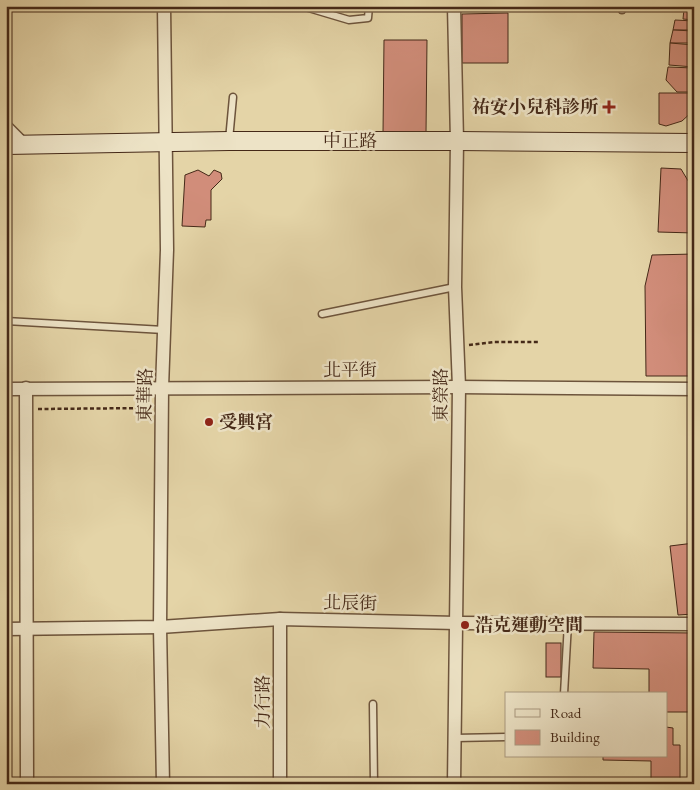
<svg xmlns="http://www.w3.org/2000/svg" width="700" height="790" font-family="'EB Garamond','Noto Serif TC',serif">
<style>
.building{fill:#d18d7a;stroke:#452918}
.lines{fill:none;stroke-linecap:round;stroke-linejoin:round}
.service-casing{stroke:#6d543c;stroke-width:9}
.minor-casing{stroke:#6d543c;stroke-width:15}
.secondary-casing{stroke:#452918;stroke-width:20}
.path{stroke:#452918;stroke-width:2.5;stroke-dasharray:4 2.5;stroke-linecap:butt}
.service{stroke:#ede3c6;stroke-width:6}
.minor{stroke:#ede3c6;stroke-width:12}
.secondary{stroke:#ede3c6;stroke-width:18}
.poi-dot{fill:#8f2418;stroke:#ede3c6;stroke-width:2}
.labels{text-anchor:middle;stroke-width:5;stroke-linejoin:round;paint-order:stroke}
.poi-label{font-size:18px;font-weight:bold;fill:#452918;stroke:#ede3c6;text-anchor:start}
.street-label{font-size:18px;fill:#452918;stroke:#ede3c6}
</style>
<rect width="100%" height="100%" fill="#e4d4a7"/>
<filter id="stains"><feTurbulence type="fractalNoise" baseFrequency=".004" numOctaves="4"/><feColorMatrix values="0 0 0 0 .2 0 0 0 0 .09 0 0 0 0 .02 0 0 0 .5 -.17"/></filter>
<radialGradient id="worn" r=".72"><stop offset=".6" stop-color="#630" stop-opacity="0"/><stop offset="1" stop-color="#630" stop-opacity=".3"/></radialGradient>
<!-- building -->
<g class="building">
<path d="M684,9L694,10V20L683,19Z"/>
<path d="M508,13V63H462V14Z"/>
<path d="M675,20L694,21V30H673Z"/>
<path d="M673,30L694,31V43H670Z"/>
<path d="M384,40H427L426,133H383Z"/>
<path d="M670,43L694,45V67L669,65Z"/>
<path d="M668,67L694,68V92H677L666,80Z"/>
<path d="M659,93H694V110L682,121L666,126L659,124Z"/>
<path d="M661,168L681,169L690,184L694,189V233L658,232Z"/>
<path d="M198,170L209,176L214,170L221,173L222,179L211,190V220H206L205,227L182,226L185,175Z"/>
<path d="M694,254V376H646L645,286L652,255Z"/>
<path d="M694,543V614L678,615L670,546Z"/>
<path d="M594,632L694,633V712H666V694H649V669L593,668Z"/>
<rect x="546" y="643" width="15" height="34"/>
<path d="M666,727L673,728V745H680V784H651V761L603,760V756H666Z"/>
</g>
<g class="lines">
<!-- service casing -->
<g class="service-casing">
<g id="service">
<path d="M302,6L349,20L368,18L369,6"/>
<path d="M622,6V10"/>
<path d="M229,140L233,97"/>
<path d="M322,314L455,287"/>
<path d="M6,321L164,330"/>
<path d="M564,694L568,623"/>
<path d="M373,704L374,784"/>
<path d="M455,738L506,737"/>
</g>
</g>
<!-- minor casing -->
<g class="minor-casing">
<g id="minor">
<path d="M454,6L457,141L455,287L459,387L454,784"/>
<path d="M6,127L23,144"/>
<path d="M26,388L27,784"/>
<path d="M6,389L459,387L694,389"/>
<path d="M6,629L160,627L280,619L457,623L694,624"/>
<path d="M163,784L160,627L162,388L167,250L164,6"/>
<path d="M280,784V619"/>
</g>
</g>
<!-- secondary casing -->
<g class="secondary-casing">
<path id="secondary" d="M6,145L229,141H457L694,143"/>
</g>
<!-- path -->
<g class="path">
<path d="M469,345L494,342H540"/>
<path d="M38,409L150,408"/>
</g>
<!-- service -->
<use href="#service" class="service"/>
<!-- minor -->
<use href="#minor" class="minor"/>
<!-- secondary -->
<use href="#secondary" class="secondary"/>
</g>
<!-- markers -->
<g class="poi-dot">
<path d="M606.5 99.5h5v5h5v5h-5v5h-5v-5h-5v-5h5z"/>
<circle cx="209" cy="422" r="5"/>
<circle cx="465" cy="625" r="5"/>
</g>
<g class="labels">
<!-- poi labels -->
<g class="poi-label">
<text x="598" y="113" text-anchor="end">祐安小兒科診所</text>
<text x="219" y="428">受興宮</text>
<text x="475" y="631">浩克運動空間</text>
</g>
<!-- street labels -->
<g class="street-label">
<text x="350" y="147">中正路</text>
<text x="350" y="376">北平街</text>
<text transform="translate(145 395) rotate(-89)" y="6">東華路</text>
<text transform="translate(441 395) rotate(-90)" y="6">東榮路</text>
<text transform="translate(350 603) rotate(1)" y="6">北辰街</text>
<text transform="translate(263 702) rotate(-90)" y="6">力行路</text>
</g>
</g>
<!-- margin -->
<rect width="700" height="790" fill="none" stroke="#e4d4a7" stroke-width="25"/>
<rect x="8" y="8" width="685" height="775" fill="none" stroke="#452918" stroke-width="2.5"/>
<rect x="12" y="12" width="675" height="765" fill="none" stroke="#452918"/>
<!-- legend -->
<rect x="505" y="692" width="162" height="65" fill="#ede3c6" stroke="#aa9980"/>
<rect x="515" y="709" width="25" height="8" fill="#ede3c6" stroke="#aa9980"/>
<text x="550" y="718" font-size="15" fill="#452918">Road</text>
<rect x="515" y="730" width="25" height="15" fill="#d18d7a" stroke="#aa9980"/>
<text x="550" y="742" font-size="15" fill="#452918">Building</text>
<rect width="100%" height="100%" filter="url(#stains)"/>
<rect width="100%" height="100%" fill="url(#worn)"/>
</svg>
